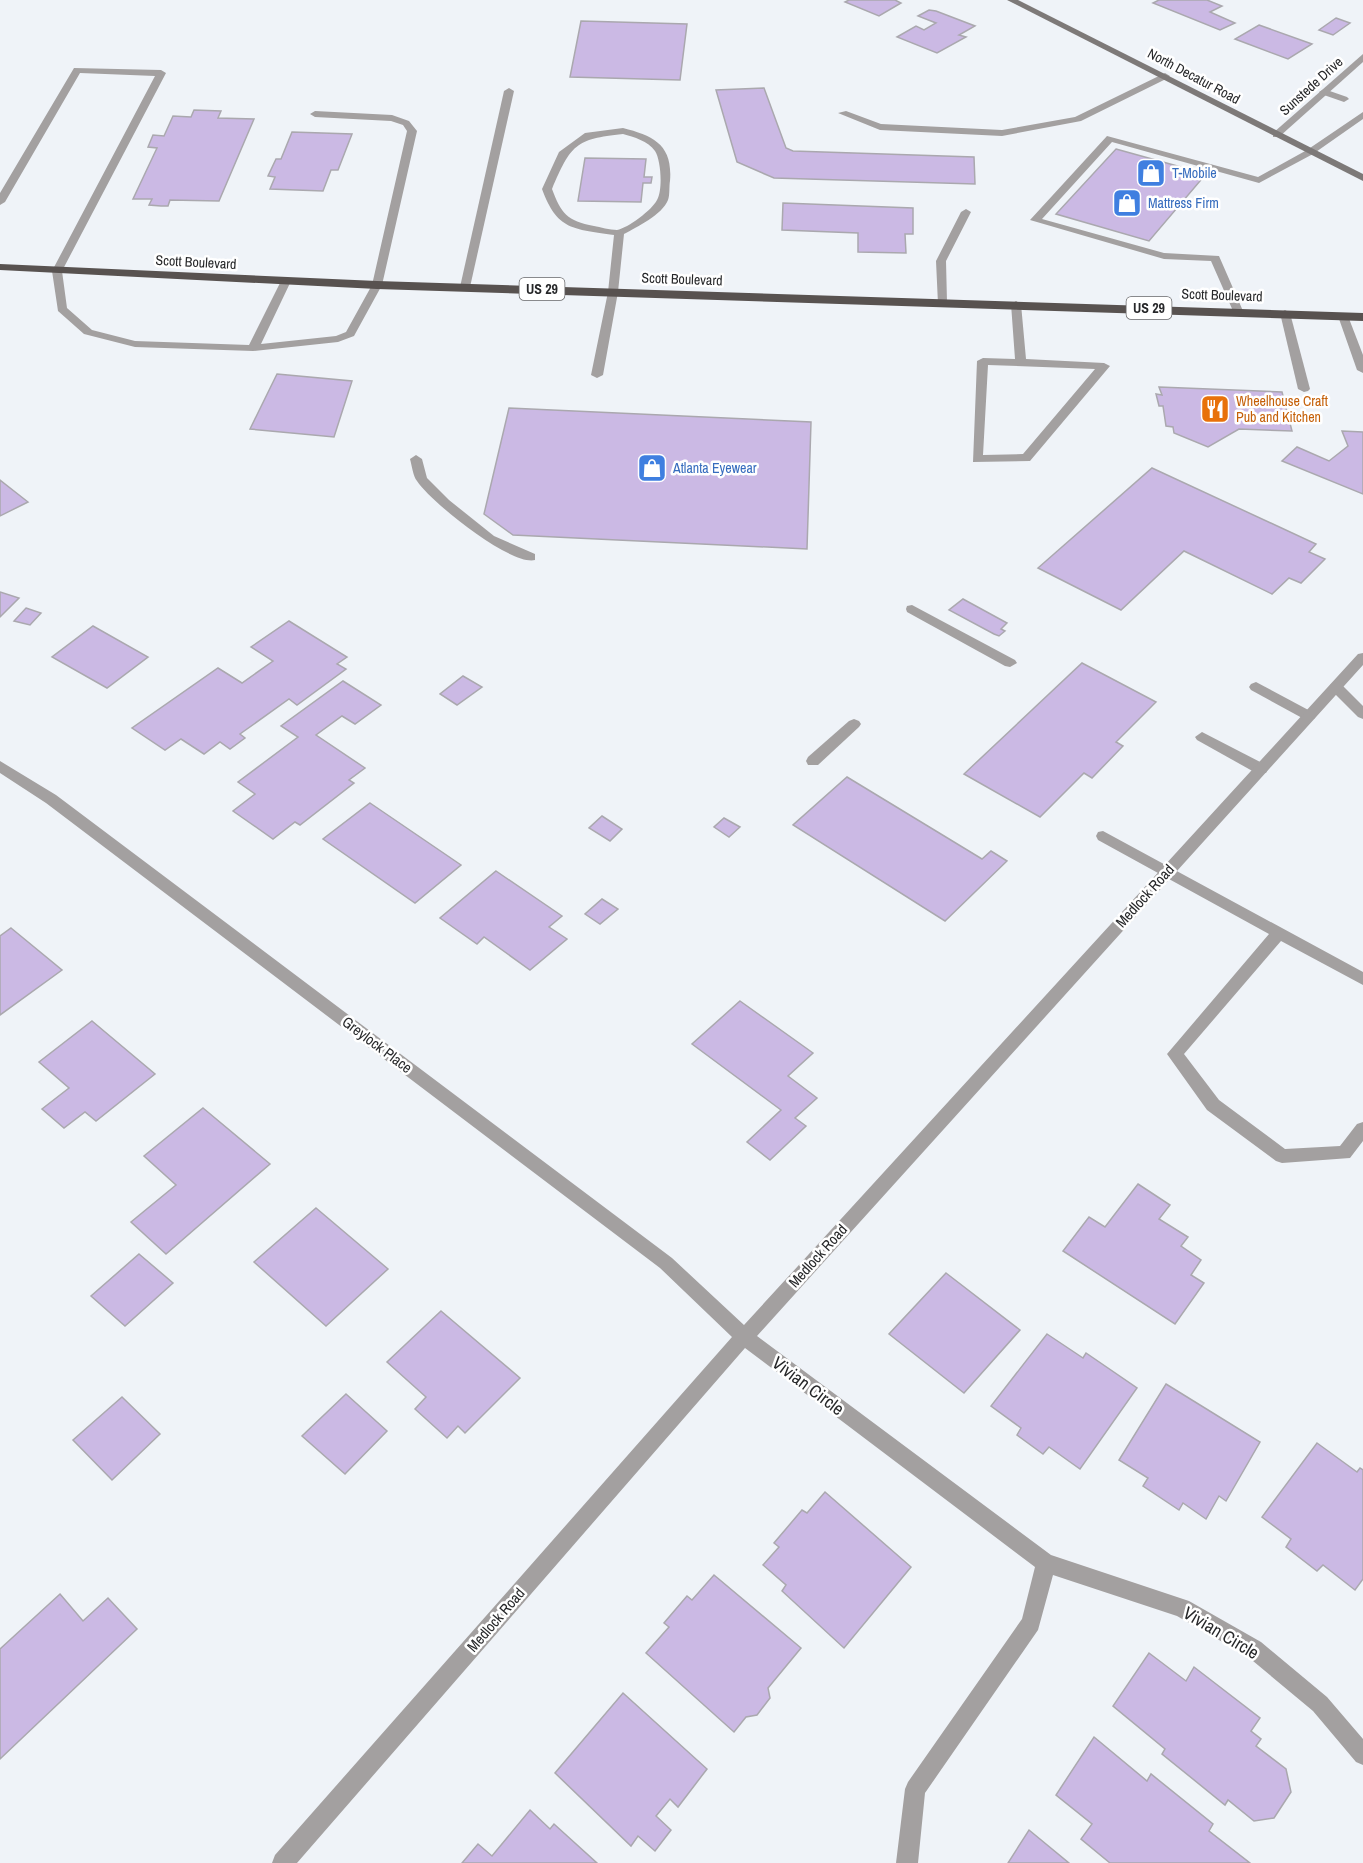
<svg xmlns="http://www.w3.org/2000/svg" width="1363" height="1863" font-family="'Archivo Narrow',sans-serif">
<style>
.building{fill:#cbb9e4;stroke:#aaa8ae;stroke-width:1.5}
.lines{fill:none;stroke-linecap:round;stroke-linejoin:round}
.service{fill:#a3a0a0;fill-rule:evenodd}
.minor{fill:#a3a0a0;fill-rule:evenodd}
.secondary{fill:#7d7978;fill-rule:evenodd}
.trunk{fill:#585250;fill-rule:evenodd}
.labels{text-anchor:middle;stroke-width:5;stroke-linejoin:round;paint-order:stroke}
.far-street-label{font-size:14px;fill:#27282a;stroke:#fff}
.far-shop-label{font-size:14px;fill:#366cbe;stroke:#fff;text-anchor:start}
.shield{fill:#fff;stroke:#68686a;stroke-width:1.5}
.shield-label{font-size:14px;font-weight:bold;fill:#27282a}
.far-food-label{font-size:14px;fill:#c56008;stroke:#fff;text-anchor:start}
.street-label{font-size:15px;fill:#27282a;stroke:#fff}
.near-street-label{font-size:18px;fill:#27282a;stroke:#fff}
</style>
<rect width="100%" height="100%" fill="#eff3f8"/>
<!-- building -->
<g class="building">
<path d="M849,0H895L901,3L879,16L845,2Z"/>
<path d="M1159,0H1207L1222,6L1210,12L1235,23L1220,30L1153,3Z"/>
<path d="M929,10L936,11L975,26L959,35L966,37L937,53L897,37L916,26L924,30L936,23L918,16Z"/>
<path d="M1336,18L1350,23L1333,35L1319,30Z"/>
<path d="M581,21L687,24L680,80L570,77Z"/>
<path d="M1259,25L1312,44L1288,59L1235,39Z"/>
<path d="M764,88L786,148L793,151L974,157L975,184L774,178L737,162L716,90Z"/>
<path d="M194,110L221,111L218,118L254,119L219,201L170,200L168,206H161L149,205L152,199H133L157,148L148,147L153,135L164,136L173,116L191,117Z"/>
<path d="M292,132L352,134L338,170H331L323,191L270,189L275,177L268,176L276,159H281Z"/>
<path d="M1116,149L1206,174L1149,241L1056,214Z"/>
<path d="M585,158L646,159L644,177H652L651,183H643L641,202L578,201Z"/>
<path d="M783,203L913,208V234H905L906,253L858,252V233L782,230Z"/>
<path d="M277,374L352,381L334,437L250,429Z"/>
<path d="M1159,387L1282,392L1292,431L1239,429L1208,447L1174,433L1173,427L1166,426L1163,406H1159L1156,394L1162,395Z"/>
<path d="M509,408L811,422L807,549L513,535L484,514Z"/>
<path d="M1342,431L1363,432V494L1282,461L1297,447L1329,461L1348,446Z"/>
<path d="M1152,468L1316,544L1309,552L1325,559L1301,583L1289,578L1272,594L1184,551L1121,610L1038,568Z"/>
<path d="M0,480L28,502L0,516Z"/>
<path d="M0,592L19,598L0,617Z"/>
<path d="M963,599L1007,623L1001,629L1005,631L999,636L994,634L949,610Z"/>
<path d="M26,608L41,613L30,625L14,621Z"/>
<path d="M289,621L347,657L337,664L346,669L297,705L289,699L240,734L245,738L230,749L220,742L204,754L181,739L165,750L132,728L218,668L242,683L273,661L251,647Z"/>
<path d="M93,626L148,657L107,688L52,657Z"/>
<path d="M1082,663L1156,702L1116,742L1123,746L1092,778L1084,773L1040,817L964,774Z"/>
<path d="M463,676L482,687L457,705L440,694Z"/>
<path d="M343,681L381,705L355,724L342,716L316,735L365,768L349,780L354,783L300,825L295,822L273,839L233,811L255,794L238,782L298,737L281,726Z"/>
<path d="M847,777L982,859L991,851L1007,861L945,921L793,825Z"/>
<path d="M370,803L461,865L415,903L323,839Z"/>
<path d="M602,816L622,829L610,841L589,828Z"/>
<path d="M724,818L740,827L729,837L714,827Z"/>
<path d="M496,871L562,916L549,927L567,939L530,970L484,937L477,944L440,918Z"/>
<path d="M602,899L618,909L600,924L585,914Z"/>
<path d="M11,928L62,970L0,1015V936Z"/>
<path d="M740,1001L813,1053L788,1076L817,1098L795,1118L806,1126L770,1160L747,1142L781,1110L692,1044Z"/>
<path d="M92,1021L155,1074L96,1121L85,1112L64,1128L42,1109L69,1088L39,1062Z"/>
<path d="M203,1108L270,1164L166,1254L131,1222L176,1185L144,1156Z"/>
<path d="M1138,1184L1170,1205L1159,1219L1188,1237L1181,1246L1201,1260L1191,1275L1204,1283L1175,1324L1063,1251L1089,1217L1105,1227Z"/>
<path d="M316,1208L388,1269L326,1326L254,1262Z"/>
<path d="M139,1254L173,1283L125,1326L91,1296Z"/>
<path d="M946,1273L1020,1330L964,1393L889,1334Z"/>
<path d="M441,1311L520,1378L465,1433L458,1426L447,1438L415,1409L426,1397L387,1362Z"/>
<path d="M1047,1334L1083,1358L1086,1353L1137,1388L1080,1469L1049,1447L1043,1454L1017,1435L1021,1428L991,1406Z"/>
<path d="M1166,1384L1260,1442L1226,1501L1219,1496L1206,1519L1183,1503L1179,1510L1143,1486L1148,1478L1119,1460Z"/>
<path d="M346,1394L387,1431L345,1474L302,1436Z"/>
<path d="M122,1397L160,1434L112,1480L73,1440Z"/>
<path d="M1317,1443L1357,1472L1360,1468L1363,1470V1579L1355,1590L1323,1565L1317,1571L1286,1547L1291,1539L1262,1517Z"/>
<path d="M825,1492L911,1567L844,1648L782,1591L786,1585L763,1565L779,1547L774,1543L802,1510L807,1513Z"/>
<path d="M714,1575L801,1648L768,1688L770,1698L757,1715L746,1717L734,1732L646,1653L669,1627L664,1623L687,1596L692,1600Z"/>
<path d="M60,1594L83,1621L108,1598L137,1629L0,1759V1649Z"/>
<path d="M1149,1653L1186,1681L1194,1667L1260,1718L1251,1731L1261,1739L1256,1746L1286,1769L1291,1792L1274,1818L1254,1821L1228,1800L1225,1805L1162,1754L1165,1749L1113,1706Z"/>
<path d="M623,1693L707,1769L678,1807L670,1799L656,1816L671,1830L655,1851L638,1836L631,1846L555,1773Z"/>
<path d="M1094,1737L1147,1781L1151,1774L1213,1824L1209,1831L1250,1863H1110L1081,1839L1092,1824L1056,1795Z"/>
<path d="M530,1810L550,1829L554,1824L597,1863H462L478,1844L492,1856Z"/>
<path d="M1029,1830L1069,1863H1008Z"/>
</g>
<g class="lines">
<!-- service -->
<g class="service">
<path d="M74,68L161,70L166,73L62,271L67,308L92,330L135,341L249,345L281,281L286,278L291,281L261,344L336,336L346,332L372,285L407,131L403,125L391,121L315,117L310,114L315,111L392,115L409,121L417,131L382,285L354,336L338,342L253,351L135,347L84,334L58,311L52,271L155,76L80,73L5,202L0,205V193Z"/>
<path d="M1165,73L1170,76L1168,78L1081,121L1002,136L880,130L838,113L846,111L881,124L1002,130L1075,117Z"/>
<path d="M509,88L514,91L470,287L465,290L460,287L504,91Z"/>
<path d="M1324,89L1347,97L1349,99L1344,102L1321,94L1319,92Z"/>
<path d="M1363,112V119L1313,154L1259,183L1112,142L1042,219L1164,253L1219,256L1243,311L1242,313L1233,311L1211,261L1164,259L1030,220L1107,136L1258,177L1307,150Z"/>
<path d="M623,128C654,136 673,145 670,181C669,186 670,195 668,200C662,215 637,227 624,234L618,292L603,375L597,378L591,375L608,292L614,235C573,229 557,230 542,189L559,152L585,133ZM623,134C634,137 648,141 655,151C661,160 663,190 657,200C652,210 628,228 617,230C610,230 600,227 594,226C567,221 561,213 552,189C571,145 575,139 623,134Z"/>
<path d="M966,209L971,212L946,261L947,302L938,304L936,261L961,212Z"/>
<path d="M1016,301L1021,304L1026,359L1104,363L1110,366L1030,461L973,462L977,361L983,358L1015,359L1011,304ZM988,365L1095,369L1023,454L983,455Z"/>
<path d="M1285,310L1290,313L1310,389L1308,391L1304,392L1298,389L1280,313Z"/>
<path d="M1343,313L1348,316L1363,355V373L1357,370L1338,316Z"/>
<path d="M416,455L422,459L427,478L449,500L494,536L535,554V560C510,566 431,502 417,481C413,476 412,466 410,459Z"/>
<path d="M912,605L1015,660L1017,663L1010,667L1005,666L907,612L906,609L907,606Z"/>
<path d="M1256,682L1314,713L1316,716L1314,719H1304L1251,690L1249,687L1251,684Z"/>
<path d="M1336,682L1341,684L1363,706V719L1358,717L1331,690L1329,687L1331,684Z"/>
<path d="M854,719L859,721L861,724L859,727L818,765H808L806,761L808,757L849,721Z"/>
<path d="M1202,732L1266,765L1268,769L1266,773H1256L1197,740L1195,737Z"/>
<path d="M1103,831L1363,972V985L1281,941L1184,1054L1219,1100L1285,1149L1340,1146L1357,1124L1363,1122V1141L1350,1158L1282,1163L1276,1161L1207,1110L1167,1054L1269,934L1098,840L1096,836L1098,832Z"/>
</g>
<!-- minor -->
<g class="minor">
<path d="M1363,54V62L1279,137H1273V133Z"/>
<path d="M1363,653V665L757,1336L1051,1555L1189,1601L1261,1642L1327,1697L1363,1739V1765L1356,1762L1313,1711L1247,1656L1177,1616L1053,1575L1038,1630L925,1793L918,1863H896L905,1789L908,1782L1022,1619L1035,1567L745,1348L297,1863H272L275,1855L732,1337L660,1268L46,803L0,773V761L56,795L672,1258L744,1325L1358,654Z"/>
</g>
<!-- secondary -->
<path class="secondary" d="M1007,0H1018L1363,174V181Z"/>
<!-- trunk -->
<path class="trunk" d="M0,264L377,281L1363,313V321L377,289L0,270Z"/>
</g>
<!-- icons -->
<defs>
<g id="shop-square" transform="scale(1.5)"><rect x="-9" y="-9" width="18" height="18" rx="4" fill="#3f7fe0" stroke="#fff"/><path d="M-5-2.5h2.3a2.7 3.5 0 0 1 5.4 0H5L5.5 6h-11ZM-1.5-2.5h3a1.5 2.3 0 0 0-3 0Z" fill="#fff"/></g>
<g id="restaurant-square" transform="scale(1.5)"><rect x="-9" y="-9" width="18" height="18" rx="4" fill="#e8710a" stroke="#fff"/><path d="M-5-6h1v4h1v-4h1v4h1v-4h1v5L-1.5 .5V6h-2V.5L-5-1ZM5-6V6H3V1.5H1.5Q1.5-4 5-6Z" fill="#fff"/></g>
</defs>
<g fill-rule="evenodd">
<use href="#shop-square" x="1151" y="173"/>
<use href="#shop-square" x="1127" y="203"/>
<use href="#restaurant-square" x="1215" y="409"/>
<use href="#shop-square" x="652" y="468"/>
</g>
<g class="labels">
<!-- far-street labels -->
<g class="far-street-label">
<text transform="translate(1194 76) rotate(28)" y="5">North Decatur Road</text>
<text transform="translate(1311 86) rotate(-42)" y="5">Sunstede Drive</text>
<text transform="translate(196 262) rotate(3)" y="5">Scott Boulevard</text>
<text transform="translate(682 279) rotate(2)" y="5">Scott Boulevard</text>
<text transform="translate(1222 295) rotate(2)" y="5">Scott Boulevard</text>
</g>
<!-- far-shop labels -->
<g class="far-shop-label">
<text x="1172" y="178">T-Mobile</text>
<text x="1148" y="208">Mattress Firm</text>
<text x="673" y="473">Atlanta Eyewear</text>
</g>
<!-- shield labels -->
<g class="shield">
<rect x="519.5" y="278" width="45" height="22" rx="4.5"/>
<rect x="1126.5" y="297" width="45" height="22" rx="4.5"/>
</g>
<g class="shield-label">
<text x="542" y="294">US 29</text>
<text x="1149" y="313">US 29</text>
</g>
<!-- far-food labels -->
<g class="far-food-label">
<text x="1236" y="406">Wheelhouse Craft<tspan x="1236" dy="16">Pub and Kitchen</tspan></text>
</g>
<!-- street labels -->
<g class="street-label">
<text transform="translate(1145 896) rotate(-48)" y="5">Medlock Road</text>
<text transform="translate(377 1045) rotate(37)" y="5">Greylock Place</text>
<text transform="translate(818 1256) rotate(-48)" y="5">Medlock Road</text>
<text transform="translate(496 1620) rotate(-49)" y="5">Medlock Road</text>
</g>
<!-- near-street labels -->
<g class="near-street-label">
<text transform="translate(808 1386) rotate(37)" y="6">Vivian Circle</text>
<text transform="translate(1221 1633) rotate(31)" y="6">Vivian Circle</text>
</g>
</g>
</svg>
